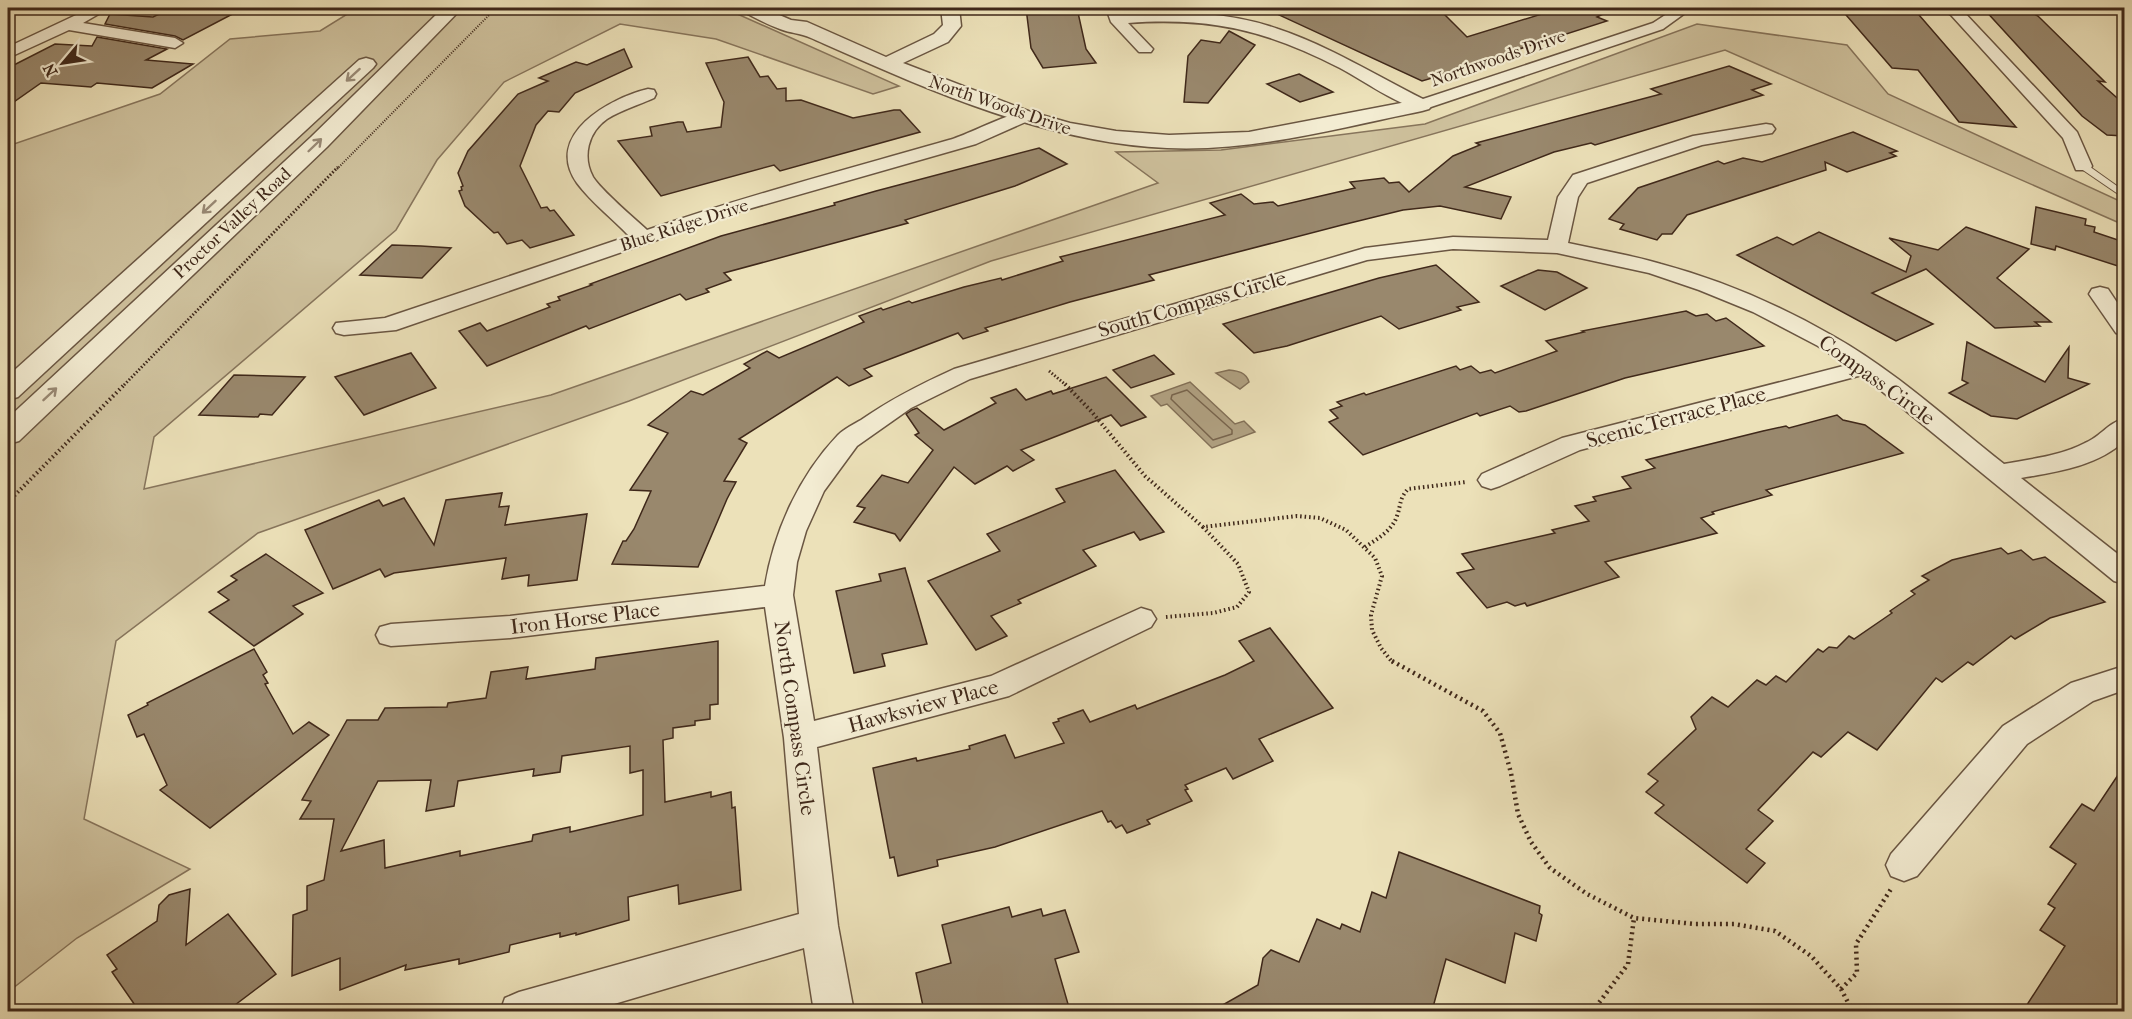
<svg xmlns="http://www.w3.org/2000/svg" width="2132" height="1019" font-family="'IM FELL French Canon',serif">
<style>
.green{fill:#cfc29e;stroke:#87755c;stroke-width:1.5}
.water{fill:#b1a283;stroke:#837159;stroke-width:1.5}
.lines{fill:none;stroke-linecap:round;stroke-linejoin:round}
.shore{stroke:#78654e;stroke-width:1.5}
.building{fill:#99886d;stroke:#3f281a;stroke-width:1.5;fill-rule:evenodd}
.service-casing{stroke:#6a5642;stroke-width:2}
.minor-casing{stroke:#6a5642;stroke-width:3}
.tertiary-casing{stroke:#6a5642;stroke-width:3}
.path-far3{stroke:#3f281a;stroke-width:2;stroke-dasharray:1 1.5;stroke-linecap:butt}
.path-far2{stroke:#3f281a;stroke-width:3;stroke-dasharray:1.5 2;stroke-linecap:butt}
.path-far1{stroke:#3f281a;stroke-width:4;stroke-dasharray:1.5 3;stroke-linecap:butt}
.path{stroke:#3f281a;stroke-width:4.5;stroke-dasharray:2 4;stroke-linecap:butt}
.service{fill:#f3ecd2;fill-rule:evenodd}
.minor{fill:#f3ecd2;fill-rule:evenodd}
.tertiary{fill:#f3ecd2;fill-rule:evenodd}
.oneway{stroke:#998a76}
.labels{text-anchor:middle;stroke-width:4.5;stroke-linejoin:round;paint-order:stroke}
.far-street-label{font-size:18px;fill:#3f281a;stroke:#f3ecd2}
.street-label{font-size:21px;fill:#3f281a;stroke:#f3ecd2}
</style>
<rect width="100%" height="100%" fill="#ece1b9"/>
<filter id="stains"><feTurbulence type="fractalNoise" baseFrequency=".00333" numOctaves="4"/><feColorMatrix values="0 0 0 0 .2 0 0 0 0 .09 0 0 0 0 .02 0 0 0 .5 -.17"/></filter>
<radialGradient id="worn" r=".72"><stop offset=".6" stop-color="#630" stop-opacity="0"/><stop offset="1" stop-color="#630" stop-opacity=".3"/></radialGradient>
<!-- green -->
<path class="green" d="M357,8H724L899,86L873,94L716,39L620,24L504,82L437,160L396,230L154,437L144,489L551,395L1158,183L1116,152L1221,150L1425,124L1697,24L1847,45L1888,94L2124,203V225L1725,50L991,261L629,401L258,533L116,641L84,819L190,869L77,938L8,992V146L160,94L230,39L320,31Z"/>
<!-- water -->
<g class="water">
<path d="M1229,370C1238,371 1246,372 1249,382L1240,389L1216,373Z"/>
<path d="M1190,382L1235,424L1244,421L1255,432L1212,448L1167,404L1161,406L1151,396Z"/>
</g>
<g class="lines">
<!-- shore -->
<path class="shore" d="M1187,390L1232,430V434L1213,440L1171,399L1172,395Z"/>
</g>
<!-- building -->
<g class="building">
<path d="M172,8H244L183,40L175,36L105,24L110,14L153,17Z"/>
<path d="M1026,8H1077L1086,49L1096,63L1043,68L1031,48Z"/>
<path d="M1264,8H1438L1467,37L1561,8H1615L1597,17L1607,21L1510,52L1514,54L1422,81Z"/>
<path d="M1840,8H1913L2016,127L1959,122L1918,70L1892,68Z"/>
<path d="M1983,8H2023L2038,16L2105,82L2098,81L2124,104V136L2107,135L2082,116Z"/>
<path d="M1229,31L1255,45L1208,103L1184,102L1188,56L1201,40L1220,43Z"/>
<path d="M97,37L167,49L146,60L193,64L152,88L97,83L91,87L41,83L8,106V68L55,44L92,46Z"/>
<path d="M624,49L632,67L575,93L559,112L548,111L536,125L520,166L541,208L547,207L550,211L554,210L574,235L530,248L522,240L507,244L498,232L494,233L465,206L459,191L462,190L461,187L463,186L458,173L468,151L518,94L548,81L539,78L576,62L587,65Z"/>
<path d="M748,57L760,77L768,76L777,89L786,88V101L801,100L853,118L894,110H900L920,132L780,171L774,165L661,196L618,141L652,136L650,127L678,122H683L687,132L721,127L724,102L706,63Z"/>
<path d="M1729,66L1771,84L1752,90L1763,95L1595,145L1591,143L1554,152L1465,187L1511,197L1501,219L1440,206L1403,210L1342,225L1149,275L1154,280L1070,302L985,328L988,331L963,339L958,333L864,369L872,376L849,386L837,377L739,439L747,443L724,481L736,482L727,499L698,567L612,564L623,541H626L634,529L651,491L630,490L668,433L648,425L691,391L703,395L750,368L744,364L767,351L779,358L864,322L859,316L881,308L883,310L909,301L912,303L964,287L1001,278L1002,280L1063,261L1060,257L1225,215L1210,203L1241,194L1254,204L1273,202L1278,206L1355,188L1350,182L1384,178L1389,183L1399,182L1409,192L1453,156L1480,145L1476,143L1661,94L1651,89Z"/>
<path d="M1299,74L1333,92L1300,102L1267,84Z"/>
<path d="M1853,132L1897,151L1890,153L1896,156L1847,172L1825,162L1826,170L1687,215L1672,234H1662L1657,240L1620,229L1624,224L1609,219L1638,188L1718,161L1724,164L1743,158L1762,162Z"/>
<path d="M1039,148L1067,164L1015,186L905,220L908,223L724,273L731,280L706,289L709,292L686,300L680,294L589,329L586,326L487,366L459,331L480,323L487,331L550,307L547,304L560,300L558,297L592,285L590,284L721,236L835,205L834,203L876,191Z"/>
<path d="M2036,207L2086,219L2085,225L2095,227L2094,232L2124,242V268L2056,246L2055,250L2031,244Z"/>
<path d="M1966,227L2029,249L1997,278L2051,322H2035L2040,326L1995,328L1926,269L1872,293L1933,324L1896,341L1737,255L1777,237L1793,245L1819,232L1906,272L1911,256L1889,238L1938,250Z"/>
<path d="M392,245L421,246L451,248L422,278L360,275Z"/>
<path d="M1436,265L1479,302L1457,307L1461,310L1399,329L1381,316L1287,346L1254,353L1223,324L1379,278Z"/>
<path d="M1538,270L1557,272L1587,288L1545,310L1501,286Z"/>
<path d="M1686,311L1696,316L1707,314L1716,321L1726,318L1764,346L1625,378L1526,411L1519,412L1510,406L1480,416L1477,413L1363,455L1329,422L1338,418L1330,410L1342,406L1337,402L1364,393L1366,395L1456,366L1460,370L1471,366L1480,373L1491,370L1495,373L1557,351L1546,341L1584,332L1582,331Z"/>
<path d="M1967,342L2045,382L2069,347L2068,378L2089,384L2017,419L1991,416L1949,393L1968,383L1962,380Z"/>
<path d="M411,353L436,388L364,415L335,377Z"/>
<path d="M1154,355L1174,374L1131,388L1113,370Z"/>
<path d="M234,375L305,377L272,415L260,414L258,417L199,415Z"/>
<path d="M1106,377L1146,417L1121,426L1111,415L1021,450L1034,460L1013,471L1007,466L975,484L954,467L900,541L895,534L854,522L865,508L857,506L882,475L908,483L933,450L915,435L919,433L906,414L912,410L917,408L944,430L996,403L991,398L1016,389L1026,400L1051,391L1053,394Z"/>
<path d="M1837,415L1843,420L1865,425L1903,453L1766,490L1772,495L1712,512L1714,514L1701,518L1717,533L1605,562L1619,577L1527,606L1525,603L1515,606L1507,602L1487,608L1457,573L1474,569L1462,554L1555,533L1552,530L1589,521L1575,506L1596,501L1593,497L1631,488L1622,477L1655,468L1646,460L1763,431L1786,426L1789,428Z"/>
<path d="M1115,470L1164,532L1140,540L1134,532L1083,550L1096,566L1018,600L1021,603L991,616L1007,636L976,650L928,581L1000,551L987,534L1065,502L1056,489Z"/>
<path d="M502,493L499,507L509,506L505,525L587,514L577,580L528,586L529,575L502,579L506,558L394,573L385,577L380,569L333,589L305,530L379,500L383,506L404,498L434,545L446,500Z"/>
<path d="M2001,548L2008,554L2021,550L2033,560L2045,557L2105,602L2050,618L2015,639L2011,636L1973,665L1968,662L1942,682L1936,678L1877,750L1848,732L1821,757L1813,752L1758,810L1773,821L1746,849L1765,863L1747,883L1655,813L1664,805L1646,792L1658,781L1648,774L1696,729L1691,717L1712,697L1728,707L1757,680L1766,685L1776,676L1786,682L1818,649L1823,652L1829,647L1837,648L1849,636L1854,639L1892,613L1890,611L1915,594L1911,591L1929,580L1922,576L1952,560Z"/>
<path d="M266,554L323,593L293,606L303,614L254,646L209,612L229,600L218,592L237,580L231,576Z"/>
<path d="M905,568L927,644L882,654L885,666L854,673L836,591L881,581L879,574Z"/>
<path d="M1270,628L1333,708L1259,739L1273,761L1233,779L1226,768L1185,785L1188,789L1185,790L1192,801L1147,820L1150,824L1127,833L1122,825L1116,828L1111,821L1108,822L1102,811L995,847L937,860L938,866L898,876L894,857L890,858L873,768L916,758L917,761L970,749L969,746L1005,735L1015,758L1064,743L1053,723L1059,721L1058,719L1083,710L1090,722L1135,705L1137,709L1225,675L1254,661L1239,641Z"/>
<path d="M718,641V704L710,705V719L695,721V725L673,728V738L663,740L665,802L711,792V797L731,792L732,808L735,807L741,890L679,904L678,885L628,897L629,920L576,935V933L560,937V933L510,945L509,952L459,964V959L405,970L406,965L340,990V958L292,976L293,915L307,910V886L324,880L334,819H300L311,801L302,800L347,720H378L385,708L447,707L448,703L486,698L491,672L528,667L526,679L595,669L596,658ZM630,746V773L643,770V815L570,832V827L533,835L532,841L460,856V851L385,868L384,840L341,851L378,781L431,780L426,811L454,806L458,781L534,769L533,776L560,772L562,756Z"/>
<path d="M254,649L267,672L263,675L268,683L265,684L293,734L309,722L329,735L210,828L160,790L167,785L144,734L137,737L128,715L148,705L147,703Z"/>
<path d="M2124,766V1011H2023L2065,946L2040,930L2055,908L2048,904L2076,864L2050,847L2082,804L2094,811Z"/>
<path d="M1399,852L1540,906L1539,913L1542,915L1536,941L1515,933L1505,983L1446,959L1432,1011H1212L1258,985L1263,958L1271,950L1299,962L1317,919L1340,929L1342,924L1360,932L1372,892L1386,898Z"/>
<path d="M190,889L186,945L228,914L276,974L227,1011H139L112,972L117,969L107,955L157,921L159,905L169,895Z"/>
<path d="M1009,907L1012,917L1041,909L1043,916L1065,910L1079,952L1055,959L1070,1011H924L916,973L951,963L942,925Z"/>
</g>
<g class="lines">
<!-- service casing -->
<g class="service-casing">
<path id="service" d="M2080,164H2086L2124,191V198L2080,168Z"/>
</g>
<!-- minor casing -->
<g class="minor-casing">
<g id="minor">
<path d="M91,8H109L83,23L175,38L183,43L175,48L69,30L8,58V47Z"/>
<path d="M1106,8H1120L1122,14C1174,11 1228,11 1278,29C1329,46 1375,75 1423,99L1653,23L1676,8H1692L1663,29L1422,110C1394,103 1366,82 1340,68C1266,30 1211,17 1128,23L1153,49L1151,52H1139L1111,22Z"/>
<path d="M1941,8L1961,9L2077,132L2092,166L2090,170H2076L2063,138L1951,15Z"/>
<path d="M648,89L654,90L656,94L654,98C639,105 621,110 607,119C588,132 582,157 593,177C601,190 634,218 647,230C746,196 848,169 949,140C968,135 1015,109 1030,112L1033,116L1030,120L976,144L738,212L396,330L344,335L336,333L333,328L336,323L385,318L629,236C613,219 591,202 577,183C543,135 610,98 648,89Z"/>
<path d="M1766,124L1772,125L1775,129L1772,133L1702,145L1587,183L1578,197L1568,243C1599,250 1631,255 1661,264C1721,280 1779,305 1833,336C1894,370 1948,420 2004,464C2031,459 2060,456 2085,443C2100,437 2109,422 2124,419V441C2098,466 2056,472 2021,478L2124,559V584L2114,581L1862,375L1580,450L1500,486L1491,489L1482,486L1478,480L1482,474L1562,438L1847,365L1818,346L1753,312L1699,290L1649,273L1557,253L1453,249L1367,260L970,379L911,408L857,446L824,491L806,531L797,562L793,595L814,721L991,676L1141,608L1151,611L1156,619L1151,627L1009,696L817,747L838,926L854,1012H814L804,948L587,1012H500L505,998L519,992L799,914L784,738L765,607L510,638L391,646L380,643L376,635L380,627L391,624L510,616L765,586C774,531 799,476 838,435C844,429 854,424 861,420C891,399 921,384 954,369L1365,248L1453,237L1548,240L1558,197L1573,175L1693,136Z"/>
<path d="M2100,287L2108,289L2124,313V335L2116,333L2089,294L2092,289Z"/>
<path d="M2124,666V690L2093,701L2027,744L1917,876L1904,881L1891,876L1886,865L1891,854L2003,726L2071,683Z"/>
</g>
</g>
<!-- tertiary casing -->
<g class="tertiary-casing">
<g id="tertiary">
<path d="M443,8H462L327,147L19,441L8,444V418L311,137Z"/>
<path d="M741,8H763L791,20L807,22L886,57L934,34L943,25L941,8H959L961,26L948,42L903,63L1031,112L1070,123L1116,131L1169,135L1249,132L1422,99L1429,101L1432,105L1429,109L1422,111C1338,128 1253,152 1167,148C1044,143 922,87 811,38C800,33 790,33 780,29C768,25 756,18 744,12Z"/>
<path d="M366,58L373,60L376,64L373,68L18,397L8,400V376L359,60Z"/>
</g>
</g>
<!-- path-far3 -->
<path class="path-far3" d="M337,169L496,8"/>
<!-- path-far2 -->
<g class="path-far2">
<path d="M1049,371L1066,385"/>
<path d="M124,385L338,167"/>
</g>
<!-- path-far1 -->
<g class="path-far1">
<path d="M1065,384L1091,411L1145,476L1203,527L1297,516L1320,518L1346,530L1375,558L1382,576L1371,615L1372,630L1381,648L1393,663"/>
<path d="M8,502L125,384"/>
<path d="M1365,547C1377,539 1392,531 1397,516C1401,505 1399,499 1408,489L1466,482"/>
<path d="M1166,617L1213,613L1237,607L1249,592L1238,564L1203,527"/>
</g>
<!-- path -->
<g class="path">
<path d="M1392,661L1483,711L1500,733L1511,773L1518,814L1531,842L1550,868L1587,894L1634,918L1695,924H1734L1775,931L1811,956L1841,989L1853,1012"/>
<path d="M1841,989L1857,973L1856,944L1891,889"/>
<path d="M1592,1012L1628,964L1634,918"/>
</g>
<!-- service -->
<use href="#service" class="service"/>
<!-- minor -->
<use href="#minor" class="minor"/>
<!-- tertiary -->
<use href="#tertiary" class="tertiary"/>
</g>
<!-- one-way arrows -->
<defs><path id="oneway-shaft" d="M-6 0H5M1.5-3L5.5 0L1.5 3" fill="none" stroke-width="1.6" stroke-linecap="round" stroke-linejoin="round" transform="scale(1.5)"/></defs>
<g class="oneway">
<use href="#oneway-shaft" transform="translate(353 75) rotate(138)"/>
<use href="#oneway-shaft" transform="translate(315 145) rotate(-44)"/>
<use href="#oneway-shaft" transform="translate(209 207) rotate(137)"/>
<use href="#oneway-shaft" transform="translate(50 394) rotate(-43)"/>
</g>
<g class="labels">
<!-- far-street labels -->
<g class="far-street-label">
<text transform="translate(1498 58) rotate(-19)" y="6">Northwoods Drive</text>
<text transform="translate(1000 105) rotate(19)" y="6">North Woods Drive</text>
<text transform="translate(232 223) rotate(-43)" y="6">Proctor Valley Road</text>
<text transform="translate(684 225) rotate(-18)" y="6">Blue Ridge Drive</text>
</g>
<!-- street labels -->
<g class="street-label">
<text transform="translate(1192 304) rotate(-16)" y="7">South Compass Circle</text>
<text transform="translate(1877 380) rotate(36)" y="7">Compass Circle</text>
<text transform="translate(1676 417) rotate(-15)" y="7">Scenic Terrace Place</text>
<text transform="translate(585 618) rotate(-7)" y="7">Iron Horse Place</text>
<text transform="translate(923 706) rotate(-15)" y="7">Hawksview Place</text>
<text transform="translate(795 718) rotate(82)" y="7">North Compass Circle</text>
</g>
</g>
<!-- margin -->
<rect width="2132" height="1019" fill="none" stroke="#ece1b9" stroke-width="30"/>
<rect x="9" y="9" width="2114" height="1001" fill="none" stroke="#3f281a" stroke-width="3"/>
<rect x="15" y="15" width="2102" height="989" fill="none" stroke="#3f281a" stroke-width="1.5"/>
<!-- north arrow -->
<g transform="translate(63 63) rotate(241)" stroke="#f3ecd2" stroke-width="4.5" paint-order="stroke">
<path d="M0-4.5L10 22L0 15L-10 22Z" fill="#3f281a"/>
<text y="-9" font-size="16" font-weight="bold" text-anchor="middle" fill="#3f281a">N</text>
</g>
<rect width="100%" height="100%" filter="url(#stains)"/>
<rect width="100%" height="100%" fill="url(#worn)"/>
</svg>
